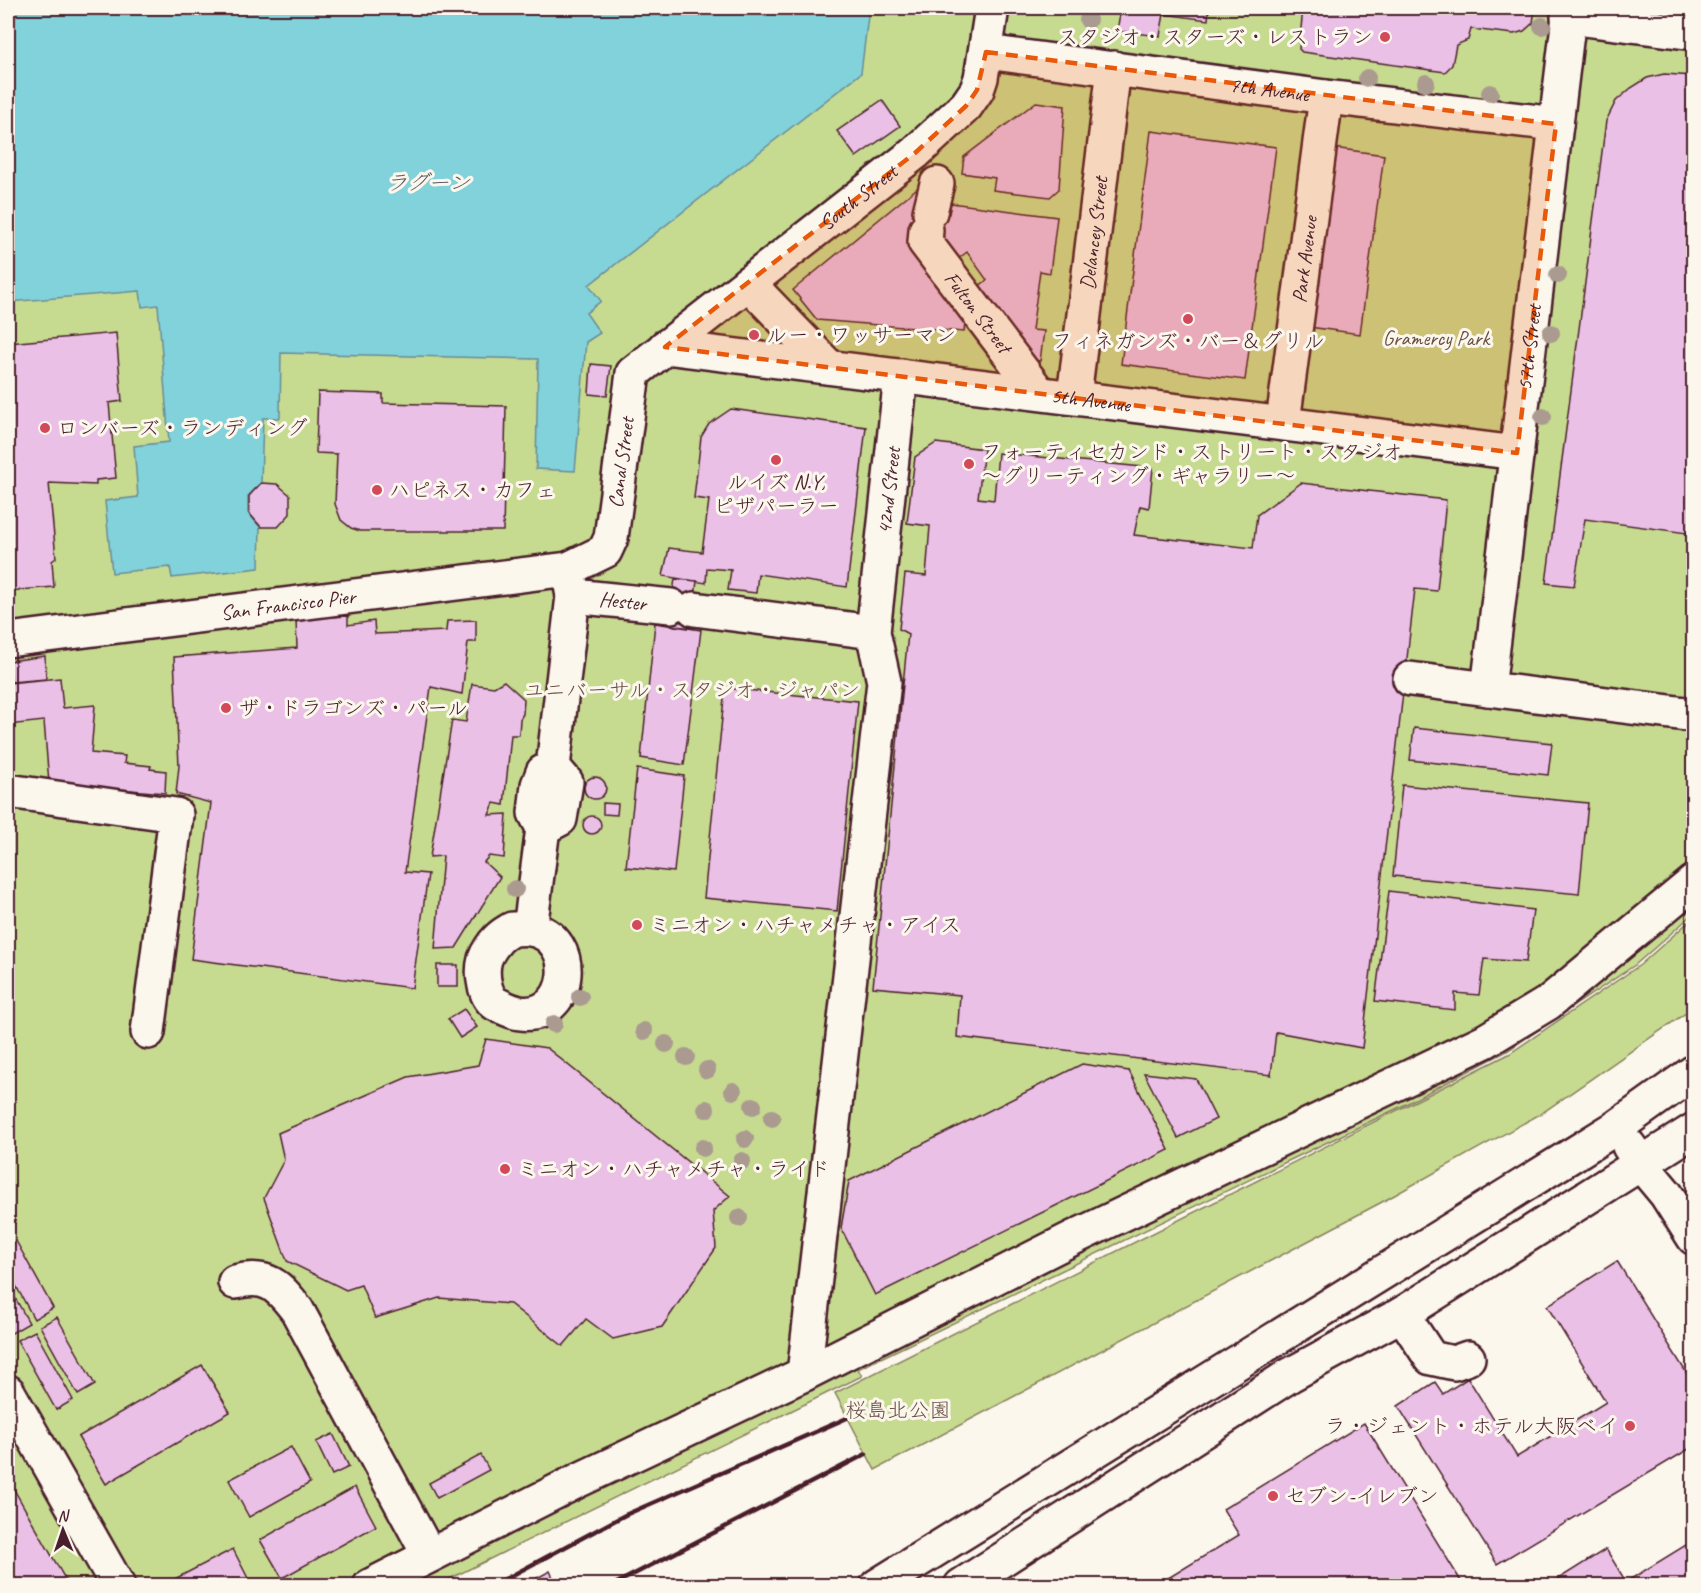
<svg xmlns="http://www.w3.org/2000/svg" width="1701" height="1593" font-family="Caveat,'Klee One',sans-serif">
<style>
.green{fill:#c6db90;stroke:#887d5e;stroke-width:1.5}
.water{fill:#81d2db;stroke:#6b8a95;stroke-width:1.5}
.building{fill:#eac0e6;stroke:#4a1f2b;stroke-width:1.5}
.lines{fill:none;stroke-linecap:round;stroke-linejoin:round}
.minor-casing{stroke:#4a1f2b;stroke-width:38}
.minor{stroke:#fbf7ec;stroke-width:33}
.rail{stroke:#4a1f2b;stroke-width:4.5}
.tree{fill:#ab9a90}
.marked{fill:#e8590c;fill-opacity:0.2;stroke:#e8590c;stroke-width:4.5;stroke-dasharray:12 8;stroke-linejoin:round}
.poi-dot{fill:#d1495b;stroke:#fbf7ec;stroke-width:2}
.labels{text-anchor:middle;stroke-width:6;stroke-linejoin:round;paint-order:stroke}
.poi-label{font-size:21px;fill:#4a1f2b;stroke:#fbf7ec;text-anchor:start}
.street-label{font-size:21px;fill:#4a1f2b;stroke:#fbf7ec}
.park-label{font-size:21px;fill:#694e44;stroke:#fbf7ec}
.water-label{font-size:22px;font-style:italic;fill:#5a5560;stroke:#fbf7ec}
</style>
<rect width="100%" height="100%" fill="#fbf7ec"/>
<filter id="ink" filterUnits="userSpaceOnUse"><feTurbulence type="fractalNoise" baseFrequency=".0167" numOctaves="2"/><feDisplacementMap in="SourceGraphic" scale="12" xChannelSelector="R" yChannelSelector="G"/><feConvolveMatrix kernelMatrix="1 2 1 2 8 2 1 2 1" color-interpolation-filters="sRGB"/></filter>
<g filter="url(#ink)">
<!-- green -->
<g class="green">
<path d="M8,8H1693V914L1635,965L1507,1051L1402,1106L858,1369L862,1376L437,1585L8,1586Z"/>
<path d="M1693,918V1008L1542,1113L1382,1202L875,1470L835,1393L1509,1054L1640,965Z"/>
</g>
<!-- water -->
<path class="water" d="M8,8H869L861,73L589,285L601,301L586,313L600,333L586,342L575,471L536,469L538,359L281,353L280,418H263L261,483L248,496V513L260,527L259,568L172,578L170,567L112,573L105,501L138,497L134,446L169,442L158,305L142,307L140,291L8,302Z"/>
<!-- building -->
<g class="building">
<path d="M1121,8H1209L1208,20L1164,14L1160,36L1117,31Z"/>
<path d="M1303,8H1535L1533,23L1524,31L1514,34L1471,29L1468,40L1456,45L1452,65L1445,72L1302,52L1299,49Z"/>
<path d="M1664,74L1694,76V534L1585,519L1574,586L1546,583L1606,121L1616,101L1631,88L1647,78Z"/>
<path d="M882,100L900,126L856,157L837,131Z"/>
<path d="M1036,102L1065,106L1059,189L1050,197L993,190L995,178L962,173L964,157Z"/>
<path d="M1151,131L1276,147L1245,380L1121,364Z"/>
<path d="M1326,147L1384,155L1360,334L1302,326Z"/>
<path d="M916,189L923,198L915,205L910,240L966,312L964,332L817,320L793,290Z"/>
<path d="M951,203L1057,217L1050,273L1040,271L1032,330L1044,331L1040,361L1026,359L975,289L987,280L967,252L954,262L939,240L941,213L949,214Z"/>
<path d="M116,333L122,401L109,403L116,478L96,480V485L49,483L56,558L52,561L54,587L8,591V343Z"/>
<path d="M591,364L611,366L607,396L589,394Z"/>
<path d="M318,392L383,394V403L506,406L503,531H360L351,528L341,520L335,504L337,454L316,453Z"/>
<path d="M731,409L866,427L847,587L758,574L756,593L728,590L731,570L707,568L706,583L663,576L669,548L702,552L709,500L694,498L701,437L709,424Z"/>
<path d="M936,443L984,449L978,498L994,500L998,453L1153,468L1149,508L1140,506L1134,535L1253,548L1257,515L1301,483L1446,500L1437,591L1415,589L1362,1048L1276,1032L1271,1075L957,1037L960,995L873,987L908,634L899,629L905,574L926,576L930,526L907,523L915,457Z"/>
<path d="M261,483L277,484L290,495V514L278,527H261L249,513V496Z"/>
<path d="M675,579L697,581L691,628L668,625Z"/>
<path d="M348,616V625L374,621L375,634L446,631L447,621L476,620V642H468L462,694L431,687L405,872L428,874L412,988L191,959L211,803L176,794L179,766L174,657L297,648L296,619Z"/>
<path d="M655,623L701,630L684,765L641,758Z"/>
<path d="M45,656L46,679L11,682L10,661Z"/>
<path d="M60,678L63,708L95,705L91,753L125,756L124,763L151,766L150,769L166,771L165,793L49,783L44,721L8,725V683Z"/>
<path d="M504,681L524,699L523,714L520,719L519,735H511L504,805L494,803L489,815L507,814L504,858L489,856L484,862L500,877L456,948L435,949L443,856L430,857L452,720L466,722L472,684L494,687Z"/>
<path d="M725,688L858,701L837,911L704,898Z"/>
<path d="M1414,728L1552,743L1548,775L1410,760Z"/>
<path d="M637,769L684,776L674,872L626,867Z"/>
<circle cx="595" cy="788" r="11"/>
<path d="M1402,785L1588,803L1579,894L1393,876Z"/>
<path d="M603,803L618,804L617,815L603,814Z"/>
<circle cx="592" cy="825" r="9"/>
<path d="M1389,891L1533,910L1526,962L1484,959L1479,995L1455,993V1010L1375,1001Z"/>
<rect x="437" y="965" width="21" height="22"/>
<path d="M464,1009L477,1027L460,1038L448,1019Z"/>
<path d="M486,1039L547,1048L730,1196L713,1211L716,1248L662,1327L613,1339L586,1319L563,1346L510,1304L439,1298L375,1318L361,1285L346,1290L287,1261L264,1198L284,1160L278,1133L408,1077L478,1065Z"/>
<path d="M1082,1064L1129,1071L1169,1150L875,1295L841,1228L849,1181Z"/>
<path d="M1144,1073L1196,1079L1216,1119L1178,1138Z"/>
<path d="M16,1241L53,1308L34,1319L8,1271V1246Z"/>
<path d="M1617,1261L1694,1385V1446L1497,1564L1398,1406L1435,1382L1443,1394L1468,1378L1517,1457L1606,1402L1547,1306Z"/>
<path d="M8,1285L29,1323L10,1334L8,1329Z"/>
<path d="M57,1317L95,1385L78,1395L40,1326Z"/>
<path d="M35,1331L73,1400L56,1410L17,1340Z"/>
<path d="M202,1365L230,1412L106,1484L78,1437Z"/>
<path d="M1364,1423L1464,1586H1155L1239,1535L1223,1509Z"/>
<path d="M333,1434L349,1467L332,1475L316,1442Z"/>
<path d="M291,1447L310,1483L249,1517L229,1480Z"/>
<path d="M481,1455L489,1470L437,1498L429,1483Z"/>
<path d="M8,1479L69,1586H8Z"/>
<path d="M355,1487L376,1526L282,1578L260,1540Z"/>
<path d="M1694,1540V1586H1547L1606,1549L1626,1582Z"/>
<path d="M233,1549L252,1586H163V1585Z"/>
<path d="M550,1571L557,1586H522Z"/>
</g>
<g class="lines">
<!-- minor casing -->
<g class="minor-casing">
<g id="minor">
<path d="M1568,17L1694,33"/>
<path id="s1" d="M986,52L1326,97L1556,124"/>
<path d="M930,212L937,184"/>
<path id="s2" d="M926,230L925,242L1039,393"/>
<path d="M748,283L829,367"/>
<path id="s3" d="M665,347L1517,453"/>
<path id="s4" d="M1074,397L1114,68"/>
<path id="s5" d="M1283,422L1326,97"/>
<path id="s6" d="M573,596L671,606"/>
<path d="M694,609L873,632"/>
<path id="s7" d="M8,640L568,569L605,551L611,538L633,373L915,153L966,106L977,90L981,78L992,8"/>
<path d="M1410,679L1694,715"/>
<path id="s8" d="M1488,689L1570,8"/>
<path d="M553,767L573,596L568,569"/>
<path d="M8,791L176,815L148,1032"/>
<path d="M512,929C518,929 525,928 531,929C581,938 572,1020 520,1013C512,1012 505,1008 498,1005C484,999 481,973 485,959C487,953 493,944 497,940C501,935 507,932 512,929Z"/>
<path d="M530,929L543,828L535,813L538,785L543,772L553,767L566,782L560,819L543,828"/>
<path d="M1629,1146L1641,1164L1666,1194L1694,1238"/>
<path d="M235,1282C267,1274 278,1285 297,1310L429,1555"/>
<path d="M1402,1314L1431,1358L1454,1363L1468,1358"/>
<path id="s9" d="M804,1374L884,682L873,632L901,376"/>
<path d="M8,1392L118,1586"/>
<path d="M370,1586L579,1480L804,1374L1073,1238L1485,1041L1548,1003L1694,882"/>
<path d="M877,1586L1577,1152L1617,1127L1694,1072"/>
<path d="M961,1586L1290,1375L1402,1314L1694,1130"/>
</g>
</g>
<!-- minor -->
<use href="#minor" class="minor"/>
<!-- rail -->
<g class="rail">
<path d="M492,1586L625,1515L847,1418"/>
<path d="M611,1586L866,1454"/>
</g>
</g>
<!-- trees -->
<g class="tree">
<circle cx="1088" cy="20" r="9"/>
<circle cx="1542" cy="26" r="9"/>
<circle cx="1367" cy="78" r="9"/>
<circle cx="1426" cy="83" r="9"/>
<circle cx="1490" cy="93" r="9"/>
<circle cx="1558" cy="275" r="9"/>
<circle cx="1551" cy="333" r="9"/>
<circle cx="1543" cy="417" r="9"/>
<circle cx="515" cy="889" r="9"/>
<circle cx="580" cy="997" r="9"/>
<circle cx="554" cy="1024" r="9"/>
<circle cx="644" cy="1031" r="9"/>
<circle cx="666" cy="1044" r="9"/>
<circle cx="686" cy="1057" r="9"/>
<circle cx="707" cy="1070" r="9"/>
<circle cx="733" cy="1091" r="9"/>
<circle cx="753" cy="1106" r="9"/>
<circle cx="706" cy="1109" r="9"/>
<circle cx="772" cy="1118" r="9"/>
<circle cx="745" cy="1139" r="9"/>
<circle cx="703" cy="1148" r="9"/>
<circle cx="742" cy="1161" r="9"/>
<circle cx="739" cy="1218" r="9"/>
</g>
</g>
<!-- marked area -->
<path class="marked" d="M986,52L1556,124L1517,453L665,347L915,153L966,106L977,90Z"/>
<!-- markers -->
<g class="poi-dot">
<circle cx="1385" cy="37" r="6"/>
<circle cx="1188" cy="319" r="6"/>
<circle cx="754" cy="335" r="6"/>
<circle cx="45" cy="428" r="6"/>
<circle cx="776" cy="460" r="6"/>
<circle cx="969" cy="464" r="6"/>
<circle cx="377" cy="490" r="6"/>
<circle cx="226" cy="708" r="6"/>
<circle cx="637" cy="925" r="6"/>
<circle cx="505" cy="1169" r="6"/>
<circle cx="1630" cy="1426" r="6"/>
<circle cx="1273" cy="1496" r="6"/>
</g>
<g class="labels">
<!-- poi labels -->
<g class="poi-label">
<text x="1373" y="44" text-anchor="end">スタジオ・スターズ・レストラン</text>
<text x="766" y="342">ルー・ワッサーマン</text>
<text x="1188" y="348" text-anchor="middle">フィネガンズ・バー＆グリル</text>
<text x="57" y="435">ロンバーズ・ランディング</text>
<text x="981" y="459">フォーティセカンド・ストリート・スタジオ<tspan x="981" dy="24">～グリーティング・ギャラリー～</tspan></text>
<text x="776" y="489" text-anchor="middle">ルイズ N.Y,<tspan x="776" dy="24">ピザパーラー</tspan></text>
<text x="389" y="497">ハピネス・カフェ</text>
<text x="238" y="715">ザ・ドラゴンズ・パール</text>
<text x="649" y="932">ミニオン・ハチャメチャ・アイス</text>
<text x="517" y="1176">ミニオン・ハチャメチャ・ライド</text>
<text x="1618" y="1433" text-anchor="end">ラ・ジェント・ホテル大阪ベイ</text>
<text x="1285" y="1503">セブン-イレブン</text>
</g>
<!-- street labels -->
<g class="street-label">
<text dy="7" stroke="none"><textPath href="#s1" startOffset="286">7th Avenue</textPath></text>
<text dy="7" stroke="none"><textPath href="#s7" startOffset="1072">South Street</textPath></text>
<text dy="7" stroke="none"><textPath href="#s4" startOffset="165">Delancey Street</textPath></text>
<text dy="7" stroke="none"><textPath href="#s5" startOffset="164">Park Avenue</textPath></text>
<text dy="7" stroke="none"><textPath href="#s2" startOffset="100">Fulton Street</textPath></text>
<text dy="7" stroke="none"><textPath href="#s8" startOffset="344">57th Street</textPath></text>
<text dy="7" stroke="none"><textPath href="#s3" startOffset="429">5th Avenue</textPath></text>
<text dy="7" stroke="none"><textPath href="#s7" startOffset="696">Canal Street</textPath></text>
<text dy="7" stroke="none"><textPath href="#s9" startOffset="890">42nd Street</textPath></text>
<text dy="7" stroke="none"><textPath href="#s6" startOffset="50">Hester</textPath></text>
<text dy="7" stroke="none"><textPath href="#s7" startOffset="282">San Francisco Pier</textPath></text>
</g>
<!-- park labels -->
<g class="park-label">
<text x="1436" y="345">Gramercy Park</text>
<text x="692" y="697">ユニバーサル・スタジオ・ジャパン</text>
<text x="898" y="1417">桜島北公園</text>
</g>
<!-- water labels -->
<g class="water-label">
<text x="428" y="190">ラグーン</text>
</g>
</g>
<!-- margin -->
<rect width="1701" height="1593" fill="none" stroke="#fbf7ec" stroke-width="30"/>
<rect x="15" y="15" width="1671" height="1563" fill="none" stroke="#4a1f2b" stroke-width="2" filter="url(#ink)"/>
<!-- north arrow -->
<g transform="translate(63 1530) rotate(358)" stroke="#fbf7ec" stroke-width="4.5" paint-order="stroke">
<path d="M0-4.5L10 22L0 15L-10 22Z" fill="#4a1f2b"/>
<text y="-9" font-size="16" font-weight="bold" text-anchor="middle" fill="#4a1f2b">N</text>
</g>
</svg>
